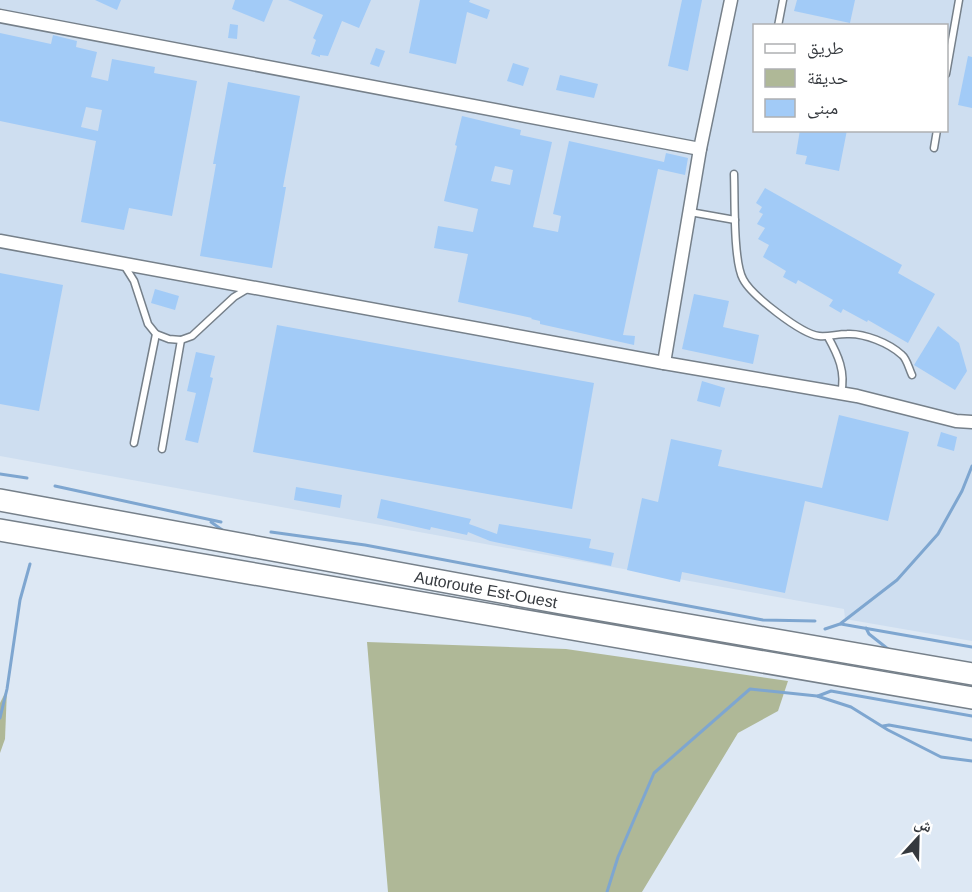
<svg xmlns="http://www.w3.org/2000/svg" width="972" height="892" font-family="Helvetica,'Noto Naskh Arabic',sans-serif">
<style>
.built{fill:#cedef0;fill-rule:evenodd}
.green{fill:#afb897}
.lines{fill:none;stroke-linecap:round;stroke-linejoin:round}
.stream{stroke:#7ea6d0;stroke-width:3}
.building{fill:#a2cbf7;fill-rule:evenodd}
.service-casing{stroke:#76808a;stroke-width:9}
.minor-casing{stroke:#76808a;stroke-width:15}
.motorway-casing{stroke:#76808a;stroke-width:24}
.service{stroke:#fff;stroke-width:6}
.minor{stroke:#fff;stroke-width:12}
.motorway{stroke:#fff;stroke-width:21}
.labels{text-anchor:middle;stroke-width:6;stroke-linejoin:round;paint-order:stroke}
.street-label{font-size:16px;fill:#35393e;stroke:#fff}
</style>
<rect width="100%" height="100%" fill="#dde8f4"/>
<!-- built -->
<path class="built" d="M0,0H972V641L845,619L844,609L0,456ZM754,26H946V130H754Z"/>
<!-- green -->
<g class="green">
<path d="M367,642L566,649L788,681L778,711L738,733L642,892H388Z"/>
<path d="M7,689L5,739L0,753V703Z"/>
</g>
<g class="lines">
<!-- stream -->
<g class="stream">
<path d="M0,474L27,478"/>
<path d="M55,486L221,522"/>
<path d="M211,522L225,532"/>
<path d="M271,532L365,545L763,620L815,621"/>
<path d="M841,624L972,647"/>
<path d="M866,628L869,634L888,649"/>
<path d="M825,629L840,624L897,580L938,534L962,491L972,466"/>
<path d="M818,696L831,691L972,716"/>
<path d="M0,718L7,689L20,600L30,564"/>
<path d="M883,726L889,725L972,740"/>
<path d="M607,892L618,857L654,773L750,689L817,696L851,707L888,730L941,757L972,761"/>
</g>
</g>
<!-- building -->
<g class="building">
<path d="M95,0H121L117,10Z"/>
<path d="M235,0H273L264,22L232,9Z"/>
<path d="M288,0H371L359,28L342,21L328,56L320,55V57L311,54L316,40L313,38L323,15Z"/>
<path d="M420,0H470L469,2L490,10L487,19L467,12L456,64L409,53Z"/>
<path d="M682,0H702L688,71L668,66Z"/>
<path d="M797,0H855L850,23L794,11Z"/>
<path d="M230,24L238,25L237,39L228,38Z"/>
<path d="M0,33L51,44L53,35L77,41L76,47L97,52L91,77L108,81L112,59L155,67L154,73L197,81L172,216L129,208L124,230L81,222L96,141L0,121ZM86,107L102,110L98,131L81,127Z"/>
<path d="M376,48L385,51L379,67L370,64Z"/>
<path d="M968,56L972,57V108L958,105Z"/>
<path d="M513,63L529,68L523,86L507,81Z"/>
<path d="M560,75L598,84L594,98L556,90Z"/>
<path d="M228,82L300,96L283,187H286L272,268L200,256L216,164H213Z"/>
<path d="M462,116L521,130L520,135L552,142L533,227L558,232L561,216L553,214L569,141L664,162L666,153L688,158L685,175L658,169L623,335L635,336L634,345L540,324V321L531,319L532,318L458,302L468,254L434,248L438,226L473,232L478,209L444,201L457,146L455,145ZM495,166L513,170L510,185L491,181Z"/>
<path d="M800,130H847L839,171L805,164L807,156L796,154Z"/>
<path d="M765,188L902,265L898,273L935,294L908,343L868,320L867,322L843,309L841,313L829,306L833,300L798,280L796,284L783,277L786,271L763,257L769,245L758,239L765,228L757,224L763,214L759,212L762,207L756,203Z"/>
<path d="M0,273L63,285L39,411L0,404Z"/>
<path d="M155,289L179,296L175,310L151,303Z"/>
<path d="M694,294L729,301L723,327L759,335L753,364L682,349Z"/>
<path d="M277,325L594,383L572,509L253,452Z"/>
<path d="M938,326L959,343L967,371L955,390L914,365Z"/>
<path d="M196,352L215,356L210,377L213,378L198,443L185,440L196,393L187,391Z"/>
<path d="M702,381L725,388L720,407L697,401Z"/>
<path d="M839,415L909,432L888,521L805,501L785,593L682,572L680,582L627,570L642,498L658,502L671,439L722,450L718,466L822,488Z"/>
<path d="M941,432L957,437L954,451L937,446Z"/>
<path d="M296,487L342,495L340,508L294,500Z"/>
<path d="M381,499L471,519L469,524L497,534L499,524L591,539L589,548L614,553L611,566L490,541L468,532L467,535L431,527L430,530L377,518Z"/>
</g>
<g class="lines">
<!-- service casing -->
<g class="service-casing">
<g id="service">
<path d="M778,26L783,0"/>
<path d="M946,74L959,0"/>
<path d="M934,148L937,130"/>
<path d="M734,174C735,196 733,261 743,279C751,295 801,334 819,336C829,337 837,334 847,334C864,333 889,343 902,355C907,359 909,369 912,375"/>
<path d="M690,212L735,220"/>
<path d="M124,265L134,281L148,324L156,334L169,339L181,340L192,336L234,297L249,288"/>
<path d="M828,337C838,355 846,372 841,393"/>
<path d="M134,443L156,334"/>
<path d="M162,449L181,340"/>
</g>
</g>
<!-- minor casing -->
<g class="minor-casing">
<g id="minor">
<path d="M0,16L700,149"/>
<path d="M0,241L664,363L700,149L731,0"/>
<path d="M664,363L857,396L956,421L972,422"/>
</g>
</g>
<!-- motorway casing -->
<g class="motorway-casing">
<g id="motorway">
<path id="s1" d="M0,500L561,603L972,674"/>
<path d="M0,530L972,698"/>
</g>
</g>
<!-- service -->
<use href="#service" class="service"/>
<!-- minor -->
<use href="#minor" class="minor"/>
<!-- motorway -->
<use href="#motorway" class="motorway"/>
</g>
<g class="labels">
<!-- street labels -->
<g class="street-label">
<text dy="6" stroke="none"><textPath href="#s1" startOffset="494">Autoroute Est-Ouest</textPath></text>
</g>
</g>
<!-- legend -->
<rect x="753" y="24" width="195" height="108" fill="#ffffff" stroke="#aeb0b2" stroke-width="1.5"/>
<rect x="765" y="44" width="30" height="9" fill="#ffffff" stroke="#aeb0b2" stroke-width="1.5"/>
<text x="807" y="54" font-size="18" fill="#35393e">طريق</text>
<rect x="765" y="69" width="30" height="18" fill="#afb897" stroke="#aeb0b2" stroke-width="1.5"/>
<text x="807" y="84" font-size="18" fill="#35393e">حديقة</text>
<rect x="765" y="99" width="30" height="18" fill="#a2cbf7" stroke="#aeb0b2" stroke-width="1.5"/>
<text x="807" y="114" font-size="18" fill="#35393e">مبنى</text>
<!-- north arrow -->
<g transform="translate(918 838) rotate(22)" stroke="#ffffff" stroke-width="4.5" paint-order="stroke">
<path d="M0-4.5L10 22L0 15L-10 22Z" fill="#35393e"/>
<text y="-9" font-size="16" font-weight="bold" text-anchor="middle" fill="#35393e">ش</text>
</g>
</svg>
